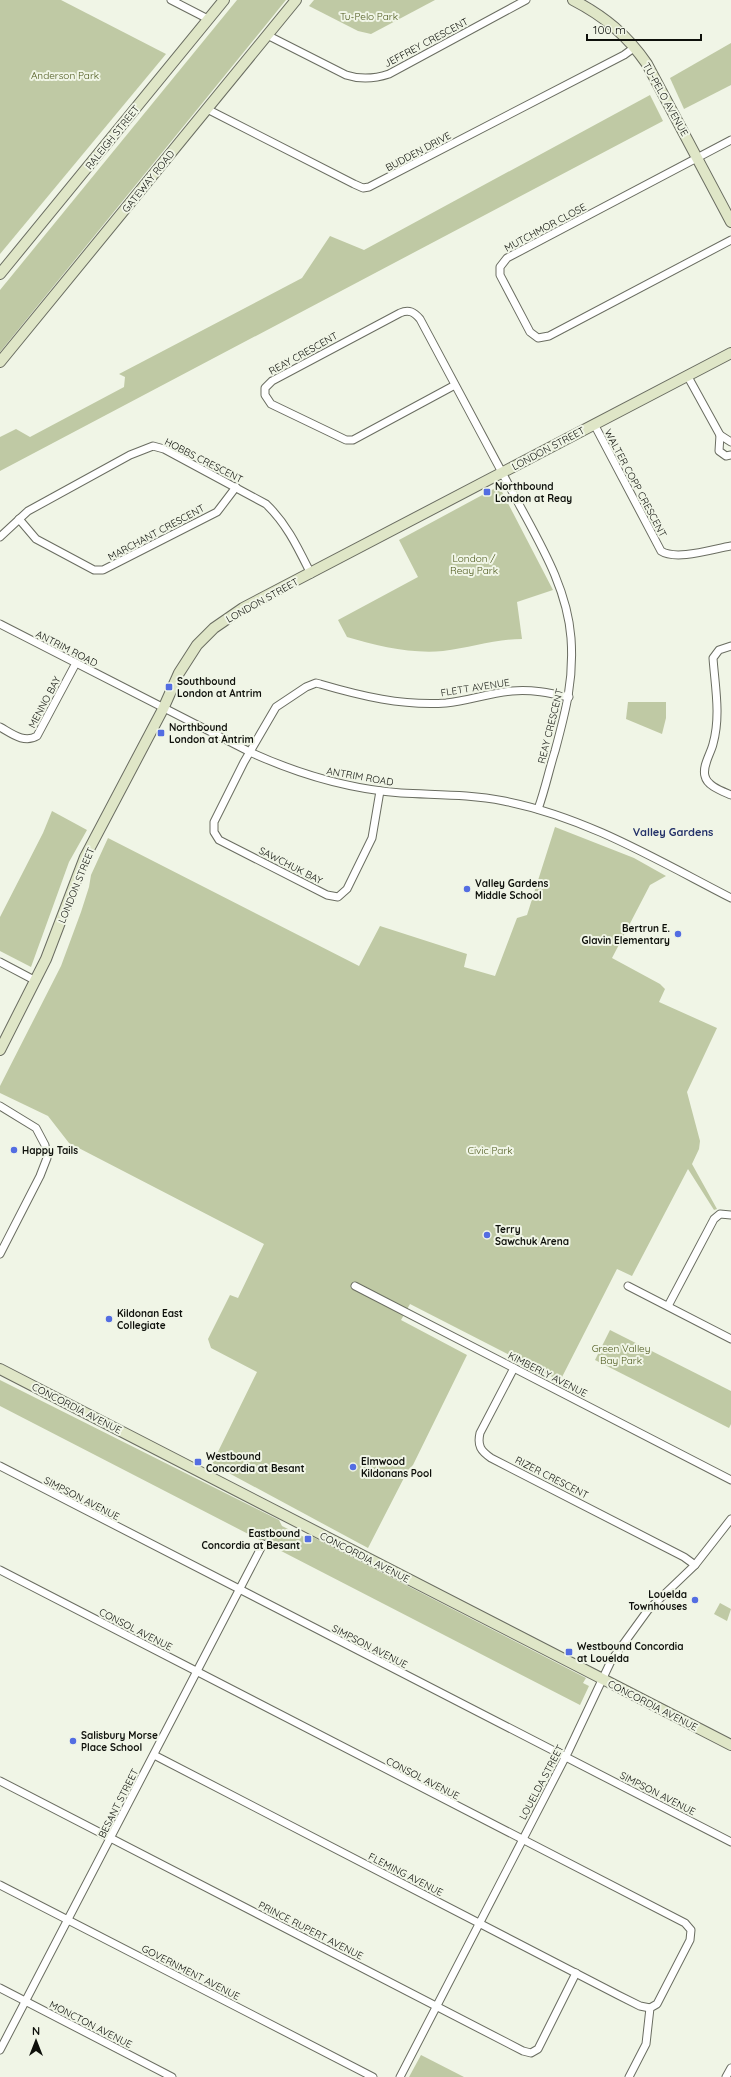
<svg xmlns="http://www.w3.org/2000/svg" width="731" height="2077" font-family="Quicksand,sans-serif">
<style>
.green{fill:#bfc9a4}
.lines{fill:none;stroke-linecap:round;stroke-linejoin:round}
.street-casing{stroke:#6a6d61;stroke-width:9}
.secondary-casing{stroke:#6a6d61;stroke-width:12}
.street{stroke:#fff;stroke-width:7}
.secondary{stroke:#dfe6c7;stroke-width:10}
.poi-dot{fill:#536de2;stroke:#f0f5e6;stroke-width:1.5}
.labels{text-anchor:middle;stroke-width:4;stroke-linejoin:round;paint-order:stroke}
.park-label{font-size:10px;fill:#4c581c;stroke:#f0f5e6}
.street-label{font-size:10px;fill:#0e100b;stroke:#f0f5e6}
.poi-label{font-size:10px;font-weight:bold;fill:#0e100b;stroke:#f0f5e6;text-anchor:start}
.neighbourhood-label{font-size:11px;font-weight:bold;fill:#233169;stroke:#f0f5e6}
</style>
<rect width="100%" height="100%" fill="#f0f5e6"/>
<!-- green -->
<g class="green">
<path d="M0,0H61L166,54L0,254Z"/>
<path d="M237,0H286L0,352V290Z"/>
<path d="M314,0H435L371,34L358,31L309,6Z"/>
<path d="M731,43V85L684,109L670,78Z"/>
<path d="M650,95L663,121L0,471V437L16,429L30,437L124,387L125,377L119,374L302,278L330,236L364,250Z"/>
<path d="M499,486L553,590L517,602L522,639C495,639 470,648 443,651C411,654 377,646 347,637L338,620L418,577L399,540Z"/>
<path d="M628,702H666V718L662,734L626,719Z"/>
<path d="M52,811L87,830L69,862L31,967L0,951V917L43,833Z"/>
<path d="M555,827L634,858L666,876L650,885L612,958L660,984L665,989L659,1002L717,1028L687,1092L700,1141L699,1149L692,1164L717,1209L714,1210L688,1169L632,1276L617,1269L560,1381L410,1304L401,1320L467,1355L413,1465L408,1470L368,1548L212,1464L257,1372L211,1348L208,1339L230,1295L238,1298L264,1244L69,1143L48,1116L0,1093V1086L61,966L81,912L89,887L91,875L108,838L359,966L380,926L467,954L464,967L495,976L517,918L527,915Z"/>
<path d="M610,1330L731,1391V1424L729,1428L595,1360Z"/>
<path d="M0,1380L279,1520L282,1526L308,1539L311,1536L586,1678L583,1683L589,1686L580,1705L0,1406Z"/>
<path d="M720,1603L731,1609L727,1621L714,1614Z"/>
<path d="M421,2055L464,2077H409Z"/>
</g>
<g class="lines">
<!-- street casing -->
<g class="street-casing">
<g id="street">
<path d="M171,0L208,19"/>
<path d="M267,35L346,75C361,80 374,79 389,74L526,0"/>
<path d="M207,109L354,184L363,188L369,187L624,55L635,47"/>
<path d="M731,140L507,258L500,267V275L530,332L538,338L549,336L731,240"/>
<path d="M687,375L720,435L731,442"/>
<path d="M455,385L353,440H346L271,404L265,395V388L272,381L400,313C409,309 414,312 420,319C451,377 482,435 513,493C537,539 567,585 571,638C574,680 566,710 555,751C549,770 545,790 538,809"/>
<path d="M594,424L661,551C676,561 713,549 731,546"/>
<path d="M720,435L719,451L726,456L731,455"/>
<path d="M19,519L36,539L94,570H103L217,512L236,487"/>
<path d="M0,537L28,511L130,455L153,446L164,449L266,504C287,524 298,548 311,574"/>
<path d="M0,624L250,752C298,774 349,789 401,793C436,795 469,794 504,801C586,817 657,860 731,898"/>
<path d="M731,646L719,650L713,658C715,686 721,716 713,744C711,753 702,766 705,776C707,786 722,791 731,795"/>
<path d="M0,727C11,733 24,744 37,736L76,663"/>
<path d="M380,791L372,838L347,889L338,897L327,895L219,840L214,832V822L244,762L276,707L306,687L316,683L320,684C361,696 402,706 446,703C468,701 489,693 512,691C531,689 550,693 569,697"/>
<path d="M0,962L36,981"/>
<path d="M0,1106L36,1128L45,1145L47,1158L40,1176L0,1254"/>
<path d="M355,1286L731,1480"/>
<path d="M628,1286L731,1339"/>
<path d="M668,1306L714,1219L720,1214L731,1215"/>
<path d="M514,1368L480,1433C477,1446 481,1451 491,1458L684,1557L695,1565"/>
<path d="M0,1466L731,1842"/>
<path d="M0,1570L685,1923L691,1930L690,1940L657,2004L650,2008L646,2044L629,2077"/>
<path d="M154,1755L618,1995L640,2006L650,2008"/>
<path d="M0,1781L523,2051L531,2053L538,2049L576,1973"/>
<path d="M0,1885L373,2077"/>
<path d="M0,1988L172,2077"/>
<path d="M0,2050L263,1544"/>
<path d="M400,2077L568,1752L611,1661L648,1610L695,1565L731,1519"/>
<path d="M726,2077L731,2068"/>
</g>
</g>
<!-- secondary casing -->
<g class="secondary-casing">
<g id="secondary">
<path d="M573,0C604,16 627,35 647,64L731,222"/>
<path d="M0,274L224,0"/>
<path d="M0,362L296,0"/>
<path d="M0,1050L46,959L85,857L163,709L179,673L197,645L214,628L243,608L731,353"/>
<path d="M0,1369L731,1745"/>
</g>
</g>
<!-- street -->
<use href="#street" class="street"/>
<!-- secondary -->
<use href="#secondary" class="secondary"/>
</g>
<!-- markers -->
<g class="poi-dot">
<rect x="483" y="488" width="8" height="8" rx="2"/>
<rect x="165" y="683" width="8" height="8" rx="2"/>
<rect x="157" y="729" width="8" height="8" rx="2"/>
<circle cx="467" cy="889" r="4"/>
<circle cx="678" cy="934" r="4"/>
<circle cx="14" cy="1150" r="4"/>
<circle cx="487" cy="1235" r="4"/>
<circle cx="109" cy="1319" r="4"/>
<rect x="194" y="1458" width="8" height="8" rx="2"/>
<circle cx="353" cy="1467" r="4"/>
<rect x="304" y="1535" width="8" height="8" rx="2"/>
<circle cx="695" cy="1600" r="4"/>
<rect x="565" y="1648" width="8" height="8" rx="2"/>
<circle cx="73" cy="1741" r="4"/>
</g>
<g class="labels">
<!-- park labels -->
<g class="park-label">
<text x="369" y="20">Tu-Pelo Park</text>
<text x="65" y="79">Anderson Park</text>
<text x="474" y="562">London /<tspan x="474" dy="12">Reay Park</tspan></text>
<text x="490" y="1154">Civic Park</text>
<text x="621" y="1352">Green Valley<tspan x="621" dy="12">Bay Park</tspan></text>
</g>
<!-- street labels -->
<g class="street-label">
<text transform="translate(426 42) rotate(-28)" y="4">JEFFREY CRESCENT</text>
<text transform="translate(666 99) rotate(61)" y="4">TU-PELO AVENUE</text>
<text transform="translate(112 137) rotate(-51)" y="4">RALEIGH STREET</text>
<text transform="translate(418 151) rotate(-28)" y="4">BUDDEN DRIVE</text>
<text transform="translate(148 181) rotate(-51)" y="4">GATEWAY ROAD</text>
<text transform="translate(545 227) rotate(-28)" y="4">MUTCHMOR CLOSE</text>
<text transform="translate(303 353) rotate(-29)" y="4">REAY CRESCENT</text>
<text transform="translate(548 448) rotate(-28)" y="4">LONDON STREET</text>
<text transform="translate(204 460) rotate(27)" y="4">HOBBS CRESCENT</text>
<text transform="translate(636 483) rotate(62)" y="4">WALTER COPP CRESCENT</text>
<text transform="translate(156 532) rotate(-28)" y="4">MARCHANT CRESCENT</text>
<text transform="translate(262 600) rotate(-29)" y="4">LONDON STREET</text>
<text transform="translate(67 648) rotate(27)" y="4">ANTRIM ROAD</text>
<text transform="translate(475 687) rotate(-9)" y="4">FLETT AVENUE</text>
<text transform="translate(44 702) rotate(-62)" y="4">MENNO BAY</text>
<text transform="translate(550 726) rotate(-76)" y="4">REAY CRESCENT</text>
<text transform="translate(360 776) rotate(10)" y="4">ANTRIM ROAD</text>
<text transform="translate(291 865) rotate(27)" y="4">SAWCHUK BAY</text>
<text transform="translate(76 885) rotate(-68)" y="4">LONDON STREET</text>
<text transform="translate(548 1374) rotate(27)" y="4">KIMBERLY AVENUE</text>
<text transform="translate(77 1408) rotate(27)" y="4">CONCORDIA AVENUE</text>
<text transform="translate(552 1477) rotate(27)" y="4">RIZER CRESCENT</text>
<text transform="translate(82 1498) rotate(27)" y="4">SIMPSON AVENUE</text>
<text transform="translate(365 1557) rotate(27)" y="4">CONCORDIA AVENUE</text>
<text transform="translate(136 1629) rotate(27)" y="4">CONSOL AVENUE</text>
<text transform="translate(370 1646) rotate(27)" y="4">SIMPSON AVENUE</text>
<text transform="translate(653 1705) rotate(27)" y="4">CONCORDIA AVENUE</text>
<text transform="translate(423 1778) rotate(27)" y="4">CONSOL AVENUE</text>
<text transform="translate(541 1782) rotate(-62)" y="4">LOUELDA STREET</text>
<text transform="translate(658 1793) rotate(27)" y="4">SIMPSON AVENUE</text>
<text transform="translate(118 1803) rotate(-63)" y="4">BESANT STREET</text>
<text transform="translate(406 1874) rotate(27)" y="4">FLEMING AVENUE</text>
<text transform="translate(311 1930) rotate(27)" y="4">PRINCE RUPERT AVENUE</text>
<text transform="translate(191 1972) rotate(27)" y="4">GOVERNMENT AVENUE</text>
<text transform="translate(91 2024) rotate(27)" y="4">MONCTON AVENUE</text>
</g>
<!-- poi labels -->
<g class="poi-label">
<text x="495" y="490">Northbound<tspan x="495" dy="12">London at Reay</tspan></text>
<text x="177" y="685">Southbound<tspan x="177" dy="12">London at Antrim</tspan></text>
<text x="169" y="731">Northbound<tspan x="169" dy="12">London at Antrim</tspan></text>
<text x="475" y="887">Valley Gardens<tspan x="475" dy="12">Middle School</tspan></text>
<text x="670" y="932" text-anchor="end">Bertrun E.<tspan x="670" dy="12">Glavin Elementary</tspan></text>
<text x="22" y="1154">Happy Tails</text>
<text x="495" y="1233">Terry<tspan x="495" dy="12">Sawchuk Arena</tspan></text>
<text x="117" y="1317">Kildonan East<tspan x="117" dy="12">Collegiate</tspan></text>
<text x="206" y="1460">Westbound<tspan x="206" dy="12">Concordia at Besant</tspan></text>
<text x="361" y="1465">Elmwood<tspan x="361" dy="12">Kildonans Pool</tspan></text>
<text x="300" y="1537" text-anchor="end">Eastbound<tspan x="300" dy="12">Concordia at Besant</tspan></text>
<text x="687" y="1598" text-anchor="end">Louelda<tspan x="687" dy="12">Townhouses</tspan></text>
<text x="577" y="1650">Westbound Concordia<tspan x="577" dy="12">at Louelda</tspan></text>
<text x="81" y="1739">Salisbury Morse<tspan x="81" dy="12">Place School</tspan></text>
</g>
<!-- neighbourhood labels -->
<g class="neighbourhood-label">
<text x="673" y="836">Valley Gardens</text>
</g>
</g>
<!-- north arrow -->
<g transform="translate(36 2041)" stroke="#f0f5e6" stroke-width="3" paint-order="stroke">
<path d="M0-3L7 15L0 10L-7 15Z" fill="#0e100b"/>
<text y="-6" font-size="11" font-weight="bold" text-anchor="middle" fill="#0e100b">N</text>
</g>
<!-- scale -->
<path d="M587 34v6h114v-6" fill="none" stroke="#0e100b" stroke-width="2"/>
<text x="593" y="34" font-size="12" fill="#0e100b" stroke="#f0f5e6" stroke-width="3" paint-order="stroke">100 m</text>
</svg>
